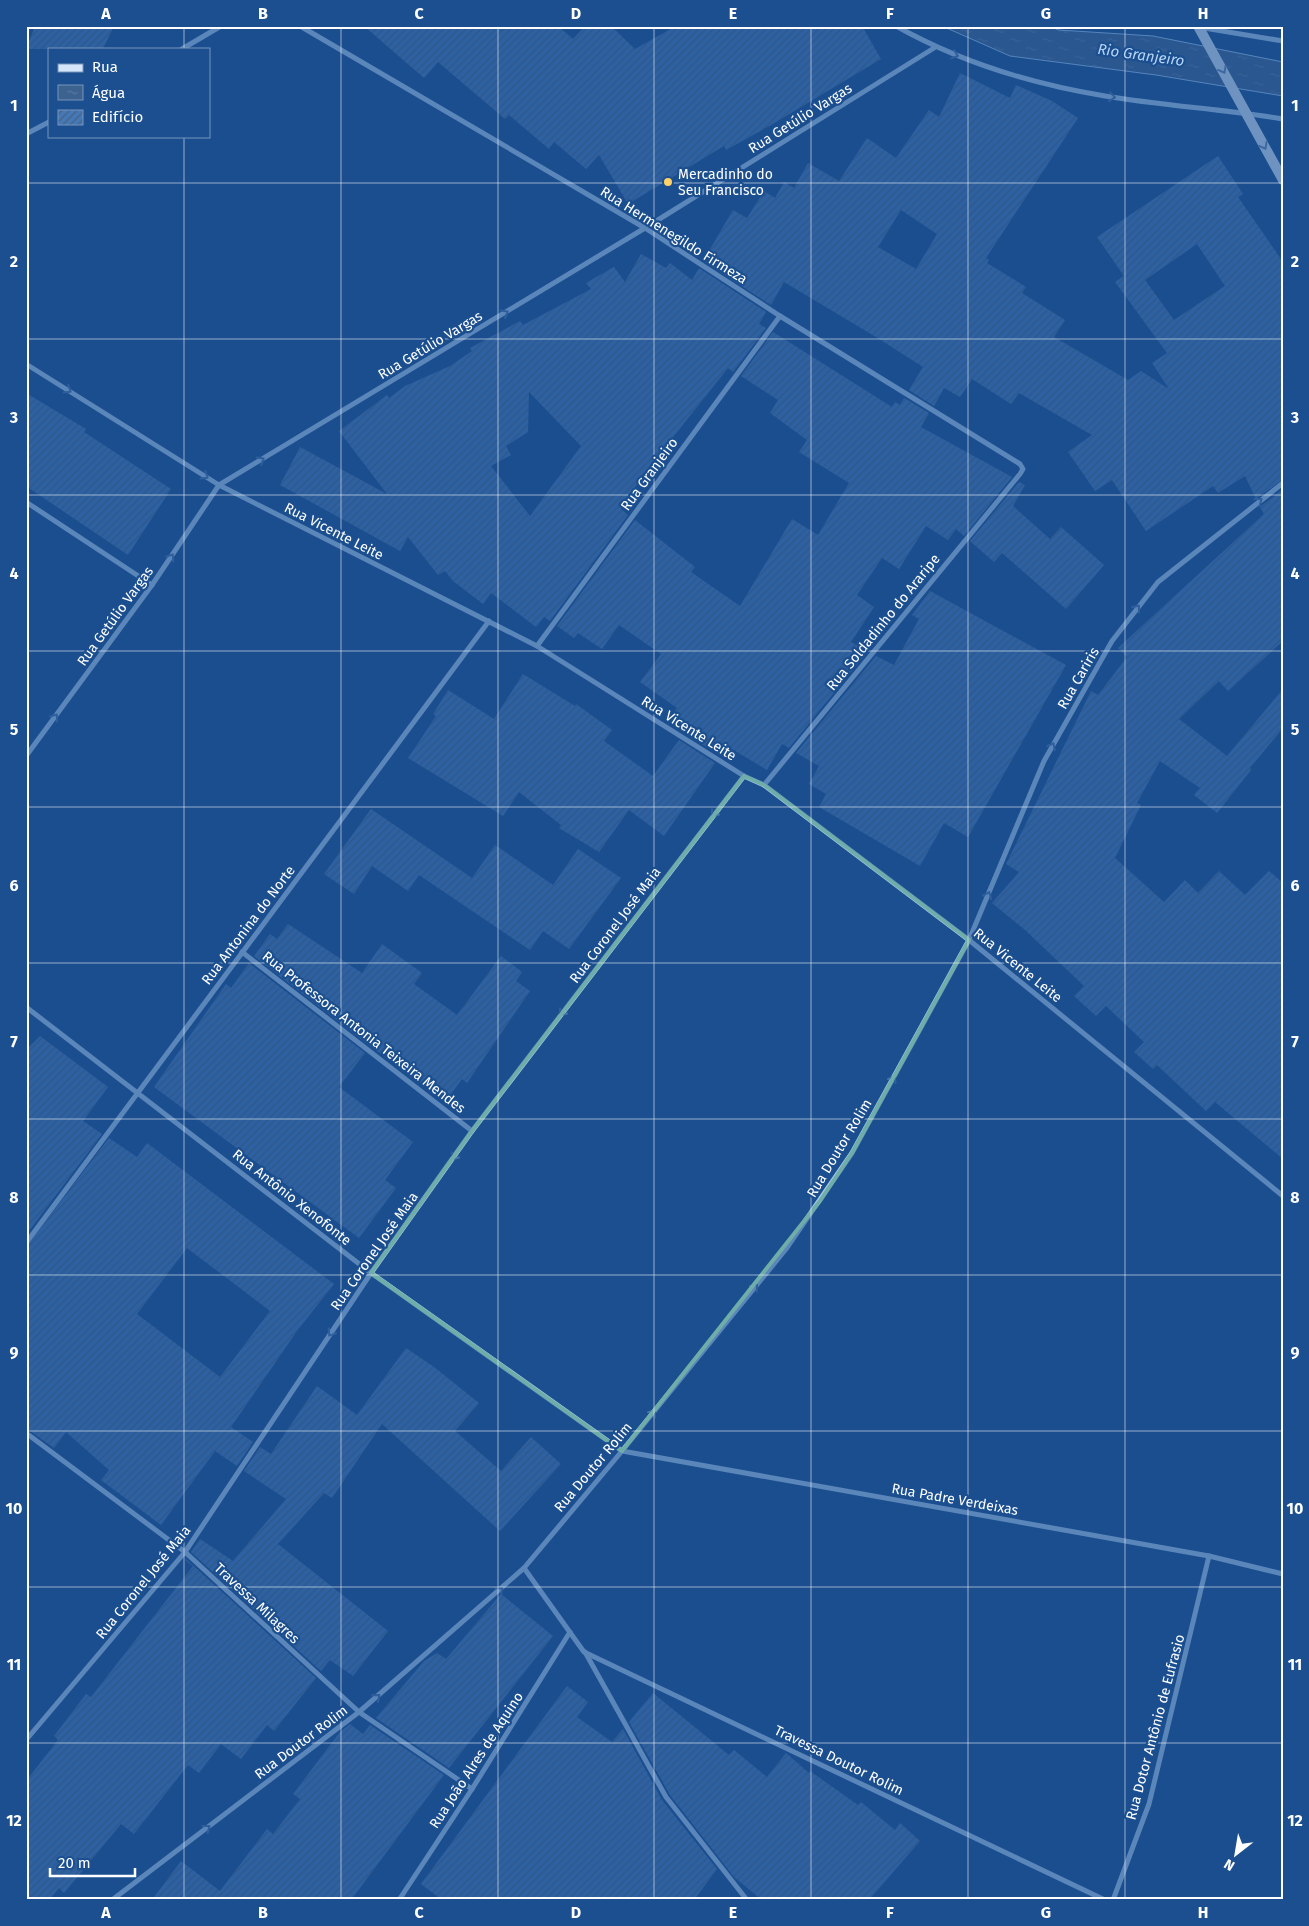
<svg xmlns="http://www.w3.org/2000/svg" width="1309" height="1926" font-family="'Fira Sans',sans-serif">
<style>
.water{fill:url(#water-ripples);stroke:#9cc4f0}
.building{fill:url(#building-hatch);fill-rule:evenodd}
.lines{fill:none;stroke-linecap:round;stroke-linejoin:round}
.street{stroke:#a9c9ee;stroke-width:5}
.secondary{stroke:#d6e6fa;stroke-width:10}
.oneway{stroke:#4674ac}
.oneway2{stroke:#668bba}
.marked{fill:none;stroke:#6fada8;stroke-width:4;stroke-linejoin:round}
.grid{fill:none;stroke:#fff;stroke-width:1;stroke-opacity:0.55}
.poi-dot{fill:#ffd166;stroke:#1b4f8f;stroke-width:2}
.labels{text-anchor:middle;stroke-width:4.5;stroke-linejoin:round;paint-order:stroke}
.street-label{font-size:14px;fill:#fff;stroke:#1b4f8f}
.poi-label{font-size:14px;fill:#fff;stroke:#1b4f8f;text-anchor:start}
.water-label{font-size:15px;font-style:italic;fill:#b5d3f5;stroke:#1b4f8f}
.neatline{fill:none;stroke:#fff;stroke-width:2}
.grid-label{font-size:16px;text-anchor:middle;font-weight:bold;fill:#fff}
</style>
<defs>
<pattern id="water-ripples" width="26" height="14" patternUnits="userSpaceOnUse" patternTransform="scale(1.25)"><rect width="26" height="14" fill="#3c6290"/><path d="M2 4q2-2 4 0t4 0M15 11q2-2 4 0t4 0" fill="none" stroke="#597aa1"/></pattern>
<pattern id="building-hatch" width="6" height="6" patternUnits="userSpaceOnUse" patternTransform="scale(1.25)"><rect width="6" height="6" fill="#4478b7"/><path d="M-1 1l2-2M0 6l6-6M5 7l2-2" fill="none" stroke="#486282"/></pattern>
</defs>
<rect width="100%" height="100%" fill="#1b4f8f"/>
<!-- water -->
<path class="water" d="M942,26H1048L1059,30L1153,36L1283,62V96L1156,75L1010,56Z"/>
<!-- building -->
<g class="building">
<path d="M35,26H114L103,49H26Z"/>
<path d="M364,26H558L573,39L585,26H611L635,49L676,26H862L881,59L771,125L726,150L724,146L628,204L599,155L586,169L554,142L549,149L509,115L505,119L438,62L424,78Z"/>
<path d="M960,73L1010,98L1016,85L1052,101L1078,118L986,258L989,260L987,263L1026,287L1022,293L1065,320L1054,337L1128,380L1141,371L1169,389L1152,363L1167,353L1115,282L1124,276L1097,237L1218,156L1243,194L1238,197L1283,262V479L1256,499L1245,476L1218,493L1213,486L1146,531L1112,480L1095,491L1068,452L1092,435L1019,393L1011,404L972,379L960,397L944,388L934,406L909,390L923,367L876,337L784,282L771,305L703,261L733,210L747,218L764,191L775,198L784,182L794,188L808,163L839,181L867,138L896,158L929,110L939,117ZM901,210L937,234L916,269L878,247ZM1197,244L1225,286L1174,320L1145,280Z"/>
<path d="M641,254L666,268L670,263L692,280L699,268L766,312L759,324L766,328L733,372L728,368L643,475L621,509L628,515L550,621L544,617L536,627L491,593L483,604L453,581L445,571L438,575L408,537L400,551L280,485L300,447L387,494L339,431L387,395L389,398L405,386L450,366L472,351L470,348L520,321L523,325L591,289L586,283L614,267L625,282ZM529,392L581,446L530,516L491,466L511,455L506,446L528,432Z"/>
<path d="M773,332L892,407L895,402L900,405L904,398L929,413L921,427L1012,477L964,536L956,529L948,540L926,526L899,569L882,558L857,595L874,607L851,642L868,651L789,748L782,744L767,770L727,746L721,756L684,733L690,725L673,714L677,708L640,682L661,654L619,625L602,649L578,633L574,638L557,626L635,520L695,567L691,572L740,606L792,519L818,535L849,483L799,452L807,440L770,413L778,400L741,376Z"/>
<path d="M26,393L86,429L84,432L171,489L128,555L26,486Z"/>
<path d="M1019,482L1025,485L1013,506L1050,539L1061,527L1104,565L1066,609L1002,553L994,562L970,541Z"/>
<path d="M1283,489V641L1228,691L1219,681L1179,719L1227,756L1283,689V728L1250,768L1251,770L1217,813L1194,795L1200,788L1160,761L1137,803L1141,805L1115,858L1164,902L1185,880L1198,893L1219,871L1245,895L1269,871L1283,883V1159L1215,1102L1206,1111L1157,1065L1153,1069L1134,1052L1144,1042L1106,1006L1096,1016L1074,996L1084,986L1024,929L992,903L1019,872L1006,864L1091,691L1098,695L1127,657L1118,648L1264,514L1260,507Z"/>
<path d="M930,591L1066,665L968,837L944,823L920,866L819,807L826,794L809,784L819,766L796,753L876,656L894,665L919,619L912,615Z"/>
<path d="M523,674L575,706L576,704L612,730L604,741L653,776L679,740L715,763L664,836L629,810L599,852L559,828L561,825L519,792L503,816L408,758L436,716L433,714L448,690L494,719Z"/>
<path d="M371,809L472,878L495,845L553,885L578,849L621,878L569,949L543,931L530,950L419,875L408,891L372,866L354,894L324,874Z"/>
<path d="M288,924L362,973L382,944L422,973L414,984L457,1015L501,956L522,972L516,981L530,991L467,1083L462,1079L446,1101L370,1046L254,956L270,934L277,939Z"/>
<path d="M249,963L365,1053L339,1087L413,1142L385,1180L396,1188L359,1238L154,1087L226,984L231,988Z"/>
<path d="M40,1036L108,1087L83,1121L102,1134L26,1235V1050Z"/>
<path d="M109,1138L137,1157L147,1143L334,1284L297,1331L231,1427L253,1442L237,1466L215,1451L161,1525L101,1480L109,1470L66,1432L54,1448L26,1428V1247ZM187,1248L270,1311L220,1377L137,1314Z"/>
<path d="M406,1348L434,1367L479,1403L455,1431L501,1471L531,1437L561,1464L500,1531L382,1424L332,1498L324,1493L278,1544L388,1631L353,1676L330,1660L321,1671L191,1552L200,1539L233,1561L286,1499L244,1471L260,1447L271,1454L317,1386L357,1415Z"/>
<path d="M186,1559L316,1678L274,1731L267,1725L241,1759L221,1744L199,1773L188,1765L134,1834L121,1824L64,1893L59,1888L49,1900L26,1899V1781L58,1740L54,1736L86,1694L91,1697L193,1566L185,1560Z"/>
<path d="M501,1594L553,1636L449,1768L376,1718L424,1661L437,1653L446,1659Z"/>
<path d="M567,1686L588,1702L577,1717L612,1742L623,1729L662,1800L717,1869L694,1900H442L421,1884Z"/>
<path d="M653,1693L729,1755L734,1750L767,1777L786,1753L809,1773L810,1771L858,1805L861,1802L895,1830L900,1823L920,1841L869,1900H762L734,1877L670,1795L629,1722Z"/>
<path d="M350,1724L363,1734L370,1725L444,1775L351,1900H152L181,1861L220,1891L267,1829L273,1834L300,1799L293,1794L340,1732Z"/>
</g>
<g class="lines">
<!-- street -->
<g class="street">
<path d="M300,26L645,228L780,316L1020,464L1023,469L1020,474L764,785"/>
<path d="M896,26C960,62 1032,84 1105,96C1164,106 1224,109 1283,119"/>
<path d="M1192,26L1283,41"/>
<path d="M182,49L221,26"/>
<path d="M26,134L49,122"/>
<path d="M26,364L219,485L537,646L744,776L764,785L969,940L1283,1196"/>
<path d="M26,502L152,585"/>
<path d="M537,646L780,316"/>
<path d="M26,756L152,585L219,485L645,228L934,48"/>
<path d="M242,952L472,1131"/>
<path d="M26,1007L371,1273L622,1451L1209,1556L1283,1574"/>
<path d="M26,1243L489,621"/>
<path d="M26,1433L185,1552L359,1712L472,1789"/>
<path d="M524,1568L584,1652L1105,1900"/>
<path d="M585,1652L666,1797L747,1900"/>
<path d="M26,1740L185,1552L371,1273L472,1131L744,776"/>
<path d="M112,1900L359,1712L524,1568L622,1451L786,1249L852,1153L969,940L1044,761L1112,641L1158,582L1283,483"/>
<path d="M399,1900L472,1789L570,1632"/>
<path d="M1113,1900L1149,1804L1209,1556"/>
</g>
<!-- secondary -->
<path class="secondary" d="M1198,26L1283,180"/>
</g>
<!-- one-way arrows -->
<defs><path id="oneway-chevron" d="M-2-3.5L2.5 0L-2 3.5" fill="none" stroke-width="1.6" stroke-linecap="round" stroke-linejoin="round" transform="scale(1.25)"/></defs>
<g class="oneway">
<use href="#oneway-chevron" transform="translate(955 55) rotate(19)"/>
<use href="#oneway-chevron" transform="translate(1112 97) rotate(7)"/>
<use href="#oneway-chevron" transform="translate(505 313) rotate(-31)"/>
<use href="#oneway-chevron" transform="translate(68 390) rotate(32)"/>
<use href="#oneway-chevron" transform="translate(261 460) rotate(-31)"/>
<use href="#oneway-chevron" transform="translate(205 476) rotate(32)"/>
<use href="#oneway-chevron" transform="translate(1259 501) rotate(-37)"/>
<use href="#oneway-chevron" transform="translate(171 557) rotate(-57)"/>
<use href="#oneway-chevron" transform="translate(1137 608) rotate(-52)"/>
<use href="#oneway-chevron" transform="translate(55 717) rotate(-54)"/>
<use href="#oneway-chevron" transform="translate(1052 746) rotate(-62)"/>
<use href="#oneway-chevron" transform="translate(714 814) rotate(127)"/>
<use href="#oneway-chevron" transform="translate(988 895) rotate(-67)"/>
<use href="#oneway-chevron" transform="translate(562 1013) rotate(127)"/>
<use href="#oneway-chevron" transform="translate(893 1079) rotate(-61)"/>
<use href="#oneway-chevron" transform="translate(454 1157) rotate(125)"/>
<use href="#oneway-chevron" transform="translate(755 1287) rotate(-51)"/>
<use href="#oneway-chevron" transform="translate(331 1333) rotate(124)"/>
<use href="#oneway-chevron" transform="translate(653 1413) rotate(-51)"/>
<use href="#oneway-chevron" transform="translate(500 1590) rotate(-41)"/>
<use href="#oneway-chevron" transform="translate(377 1697) rotate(-41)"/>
<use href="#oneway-chevron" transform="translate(207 1828) rotate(-37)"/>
</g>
<g class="oneway2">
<use href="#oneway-chevron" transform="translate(1223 70) rotate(61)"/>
<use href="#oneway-chevron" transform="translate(1264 146) rotate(61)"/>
</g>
<!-- marked area -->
<path d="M0 0H1309V1926H0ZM744,776L764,785L969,940L852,1153L820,1201L622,1451L371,1273L472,1131Z" fill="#1b4f8f" fill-opacity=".55" fill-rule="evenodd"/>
<path class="marked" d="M744,776L764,785L969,940L852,1153L820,1201L622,1451L371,1273L472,1131Z"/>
<!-- grid -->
<path class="grid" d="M184,26V49M341,26V1900M498,26V1900M654,26V1900M811,26V1900M968,26V1900M1125,26V1900M184,136V1900M26,183H1283M26,339H1283M26,495H1283M26,651H1283M26,807H1283M26,963H1283M26,1119H1283M26,1275H1283M26,1431H1283M26,1587H1283M26,1743H1283"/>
<!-- markers -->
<circle class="poi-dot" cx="668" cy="182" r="5"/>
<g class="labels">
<!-- street labels -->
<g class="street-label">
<text transform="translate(800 118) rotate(-32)" y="5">Rua Getúlio Vargas</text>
<text transform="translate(674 235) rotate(32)" y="5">Rua Hermenegildo Firmeza</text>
<text transform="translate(430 345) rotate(-31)" y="5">Rua Getúlio Vargas</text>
<text transform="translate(649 474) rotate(-54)" y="5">Rua Granjeiro</text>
<text transform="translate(334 531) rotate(27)" y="5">Rua Vicente Leite</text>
<text transform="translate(115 616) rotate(-54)" y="5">Rua Getúlio Vargas</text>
<text transform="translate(883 622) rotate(-51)" y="5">Rua Soldadinho do Araripe</text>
<text transform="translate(1078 678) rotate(-60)" y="5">Rua Cariris</text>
<text transform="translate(689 728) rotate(32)" y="5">Rua Vicente Leite</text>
<text transform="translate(248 925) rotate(-53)" y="5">Rua Antonina do Norte</text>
<text transform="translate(615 925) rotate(-53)" y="5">Rua Coronel José Maia</text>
<text transform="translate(1018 965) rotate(39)" y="5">Rua Vicente Leite</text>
<text transform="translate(364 1032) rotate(38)" y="5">Rua Professora Antonia Teixeira Mendes</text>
<text transform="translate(839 1148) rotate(-59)" y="5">Rua Doutor Rolim</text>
<text transform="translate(292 1197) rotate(38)" y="5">Rua Antônio Xenofonte</text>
<text transform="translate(374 1251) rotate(-55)" y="5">Rua Coronel José Maia</text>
<text transform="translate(593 1467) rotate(-50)" y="5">Rua Doutor Rolim</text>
<text transform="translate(955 1499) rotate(10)" y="5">Rua Padre Verdeixas</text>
<text transform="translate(143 1582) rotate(-51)" y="5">Rua Coronel José Maia</text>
<text transform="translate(257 1603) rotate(43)" y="5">Travessa Milagres</text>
<text transform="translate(1155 1727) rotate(-75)" y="5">Rua Dotor Antônio de Eufrasio</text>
<text transform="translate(301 1742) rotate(-37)" y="5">Rua Doutor Rolim</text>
<text transform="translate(476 1760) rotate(-57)" y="5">Rua João Alres de Aquino</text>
<text transform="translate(839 1760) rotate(26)" y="5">Travessa Doutor Rolim</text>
</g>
<!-- poi labels -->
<g class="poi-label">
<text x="678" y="179">Mercadinho do<tspan x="678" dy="16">Seu Francisco</tspan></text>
</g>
<!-- water labels -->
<g class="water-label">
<text transform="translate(1141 55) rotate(8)" y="5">Rio Granjeiro</text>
</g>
</g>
<!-- border -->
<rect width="1309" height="1926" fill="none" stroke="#1b4f8f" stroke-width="55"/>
<!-- legend -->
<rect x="48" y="48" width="162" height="90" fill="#1b4f8f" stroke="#7695bc"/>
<rect x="58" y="64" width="25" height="8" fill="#d6e6fa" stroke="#7695bc"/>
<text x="92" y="72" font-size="15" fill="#ffffff">Rua</text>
<rect x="58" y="85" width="25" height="15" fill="url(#water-ripples)" stroke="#7695bc"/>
<text x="92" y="98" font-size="15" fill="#ffffff">Água</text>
<rect x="58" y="110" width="25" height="15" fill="url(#building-hatch)" stroke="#7695bc"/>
<text x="92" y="122" font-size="15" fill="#ffffff">Edifício</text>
<!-- north arrow -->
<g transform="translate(1236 1854) rotate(211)" stroke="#1b4f8f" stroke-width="4" paint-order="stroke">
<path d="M0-4L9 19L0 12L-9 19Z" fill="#ffffff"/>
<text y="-8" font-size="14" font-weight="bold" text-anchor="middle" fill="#ffffff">N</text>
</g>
<!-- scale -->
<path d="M50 1868v8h85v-8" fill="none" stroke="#ffffff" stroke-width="2.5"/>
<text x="58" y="1868" font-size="15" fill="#ffffff" stroke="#1b4f8f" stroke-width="4" paint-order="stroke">20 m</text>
<rect x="28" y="28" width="1254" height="1870" class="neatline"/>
<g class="grid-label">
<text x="106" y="19">A</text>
<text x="263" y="19">B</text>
<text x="419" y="19">C</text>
<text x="576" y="19">D</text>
<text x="733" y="19">E</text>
<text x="890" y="19">F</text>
<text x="1046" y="19">G</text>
<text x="1203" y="19">H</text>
<text x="14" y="111">1</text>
<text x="1295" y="111">1</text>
<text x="14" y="267">2</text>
<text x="1295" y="267">2</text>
<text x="14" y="423">3</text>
<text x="1295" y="423">3</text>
<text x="14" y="579">4</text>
<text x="1295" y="579">4</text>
<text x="14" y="735">5</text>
<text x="1295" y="735">5</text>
<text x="14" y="891">6</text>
<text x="1295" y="891">6</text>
<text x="14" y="1047">7</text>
<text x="1295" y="1047">7</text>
<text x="14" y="1203">8</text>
<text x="1295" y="1203">8</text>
<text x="14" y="1358">9</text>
<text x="1295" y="1358">9</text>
<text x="14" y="1514">10</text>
<text x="1295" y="1514">10</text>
<text x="14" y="1670">11</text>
<text x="1295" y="1670">11</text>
<text x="14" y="1826">12</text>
<text x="1295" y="1826">12</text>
<text x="106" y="1918">A</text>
<text x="263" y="1918">B</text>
<text x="419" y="1918">C</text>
<text x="576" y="1918">D</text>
<text x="733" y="1918">E</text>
<text x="890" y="1918">F</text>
<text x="1046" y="1918">G</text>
<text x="1203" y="1918">H</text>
</g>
</svg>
